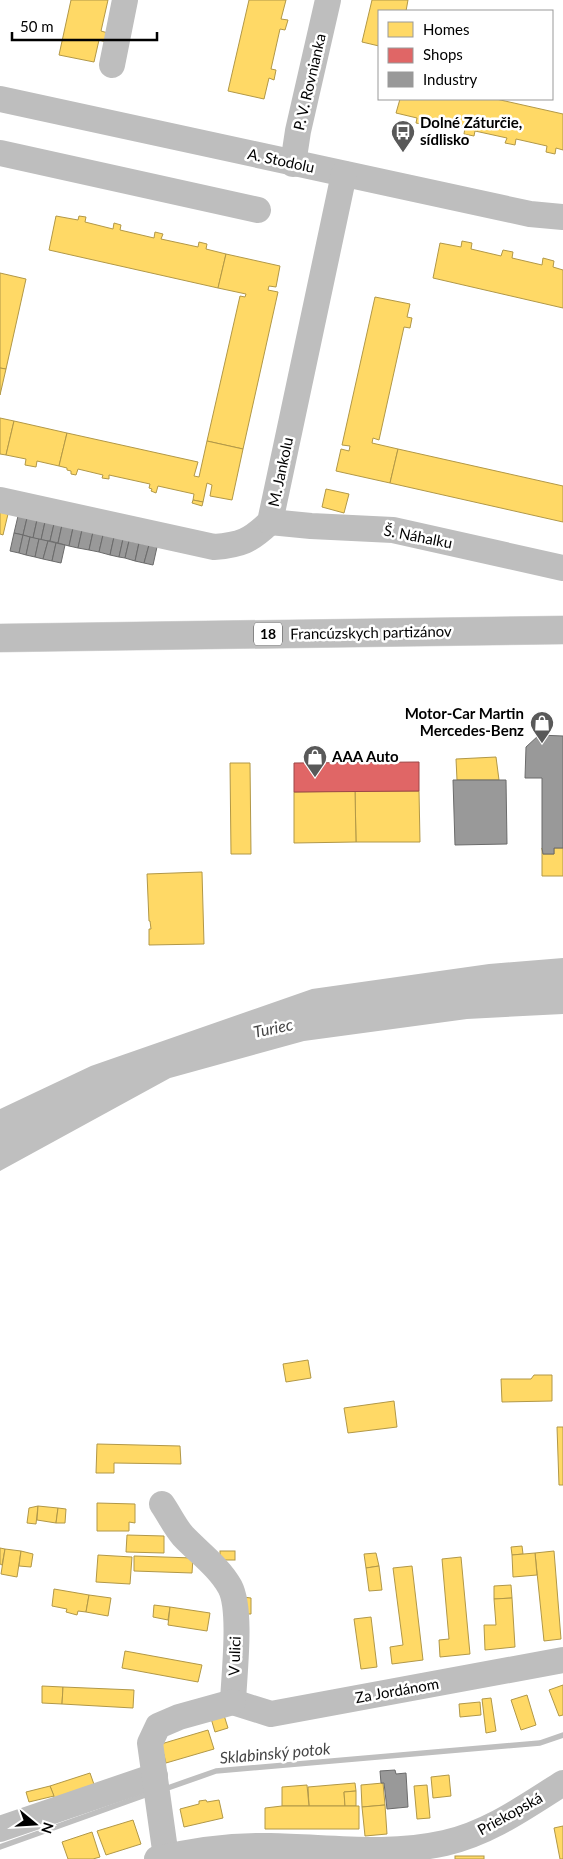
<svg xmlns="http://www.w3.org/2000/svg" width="563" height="1859" font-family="Lato,sans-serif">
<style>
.water{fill:#bfbfbf}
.homes{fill:#ffd966;stroke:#b29847}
.shops{fill:#e06666;stroke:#9d4747}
.industry{fill:#999;stroke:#6b6b6b}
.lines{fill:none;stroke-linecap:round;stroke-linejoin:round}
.stream{stroke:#bfbfbf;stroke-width:5.5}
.major-casing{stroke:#dbdbdb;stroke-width:29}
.minor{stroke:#bebebe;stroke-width:26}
.major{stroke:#bebebe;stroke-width:28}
.labels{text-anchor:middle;stroke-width:5;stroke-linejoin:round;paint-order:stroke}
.shield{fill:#fff;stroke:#4c4c4c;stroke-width:1}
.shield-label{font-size:14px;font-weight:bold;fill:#000}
.street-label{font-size:15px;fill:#000;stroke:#fff}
.poi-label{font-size:15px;font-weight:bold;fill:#000;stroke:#fff;text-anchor:start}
.water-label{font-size:16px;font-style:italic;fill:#444;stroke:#fff}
</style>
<rect width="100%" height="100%" fill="#fff"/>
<!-- water -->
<path class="water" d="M563,958V1014L467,1019L304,1041L170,1078L0,1171V1109L91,1066L312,989L489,964Z"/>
<!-- homes -->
<g class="homes">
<path d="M71,0H108L101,31L108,33L106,42L99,40L94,62L59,55Z"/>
<path d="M249,0H286L281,19L288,20L285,30L280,29L271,69L276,70L274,80L269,78L264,99L228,91Z"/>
<path d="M372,0H408L406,11H379V46L362,42Z"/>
<path d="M400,99H496L563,114V150L556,148L555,154L546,152L547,146L516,139L515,145L505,143L507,138L475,131L474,136L464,134L465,128L427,120L426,125L416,123L417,118L396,113Z"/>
<path d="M56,216L78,220L79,216L86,217L85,222L113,229L114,223L121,225L120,230L154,238L155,232L163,234L161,239L198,247L199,242L207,244L206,249L226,254L218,288L49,250Z"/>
<path d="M462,241L472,243L471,249L501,256L503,250L513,252L512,258L542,265L543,258L554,261L553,267L563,270V308L433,278L440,243L461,247Z"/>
<path d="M226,254L280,266L276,287L269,286L268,290L278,292L243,449L207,441L240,296L245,297L246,294L218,288Z"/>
<path d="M0,273L26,279L6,369L0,368Z"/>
<path d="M375,297L410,304L407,317L412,318L410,328L404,327L379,440L373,438L372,443L398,449L390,483L336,471L341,449L349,451L350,446L342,445Z"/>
<path d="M0,368L6,369L0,395Z"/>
<path d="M0,418L14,421L6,455L0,454Z"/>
<path d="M14,421L67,433L59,466L37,461L36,467L25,465L26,459L6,455Z"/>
<path d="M67,433L198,462L194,476L199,477L207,441L243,449L232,500L210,496L212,485L207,483L203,502L193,500L194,494L158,486L156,493L151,491L152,489L149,488L150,484L109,475V479L102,478L103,475L78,469L76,475L71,474V471L67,470V468L59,466Z"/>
<path d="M398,449L563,486V522L390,483Z"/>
<path d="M326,489L349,494L344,513L322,507Z"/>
<path d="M193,500L203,502L202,506L192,503Z"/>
<path d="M0,512L8,514L3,535L0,534Z"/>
<path d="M496,757L499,780H457L456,759Z"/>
<path d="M230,763H250L251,854H231Z"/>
<path d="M355,791H419L420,842H356Z"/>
<path d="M355,791L356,842L294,843V792Z"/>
<path d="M542,848L543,854H554V848H563V876H542Z"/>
<path d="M202,872L204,944L149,945V929H151L150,921H149L147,874Z"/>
<path d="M308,1360L311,1378L286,1382L283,1364Z"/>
<path d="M534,1375H552V1401L502,1402L501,1379H531Z"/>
<path d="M394,1401L397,1427L348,1433L344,1408Z"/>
<path d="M557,1427H563V1485H559Z"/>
<path d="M97,1444L180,1446L181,1464L114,1463V1473H96Z"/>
<path d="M97,1503L135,1504V1523L129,1522V1531H97Z"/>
<path d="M38,1506L36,1524L27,1523L29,1508Z"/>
<path d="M38,1506L58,1508L56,1523L37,1520Z"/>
<path d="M58,1508L66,1509L65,1523H56Z"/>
<path d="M127,1535L164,1536V1553L126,1552Z"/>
<path d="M522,1546L523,1554L512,1555L511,1547Z"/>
<path d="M0,1548L5,1549L2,1565L0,1564Z"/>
<path d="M5,1549L21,1551L17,1577L1,1574Z"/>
<path d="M21,1551L33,1554L31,1567L19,1566Z"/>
<rect x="220" y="1551" width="15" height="9"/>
<path d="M554,1551L561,1639L544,1641L535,1553Z"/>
<path d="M376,1553L379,1566L366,1568L364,1554Z"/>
<path d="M535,1553L537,1575L513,1577L512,1555Z"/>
<path d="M98,1555L132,1557L130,1584L96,1582Z"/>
<path d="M134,1556L193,1558L192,1573L134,1571Z"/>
<path d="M461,1557L470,1654L440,1657L439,1640L449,1639L442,1559Z"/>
<path d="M379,1566L382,1590L369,1591L366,1568Z"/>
<path d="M412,1566L423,1660L392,1664L390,1647L403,1645L393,1568Z"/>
<path d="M511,1585L512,1598L494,1599V1586Z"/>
<path d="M54,1589L89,1595L86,1612L78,1611L77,1615L66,1612L67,1609L52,1606Z"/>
<path d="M89,1595L111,1598L108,1616L86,1612Z"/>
<path d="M243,1597L251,1598V1614H243Z"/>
<path d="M512,1598L515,1647L485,1650L484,1625H496L494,1599Z"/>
<path d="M154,1605L170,1607L168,1620L153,1617Z"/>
<path d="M170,1607L210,1613L207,1631L168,1625Z"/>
<path d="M371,1617L377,1667L361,1669L354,1619Z"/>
<path d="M125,1651L202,1665L198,1682L122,1668Z"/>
<path d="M563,1685V1715L559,1716L549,1690Z"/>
<path d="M42,1686L63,1687L62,1704L42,1703Z"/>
<path d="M63,1687L134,1690L133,1708L62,1704Z"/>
<path d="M527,1695L536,1725L521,1730L511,1700Z"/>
<path d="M491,1698L496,1731L486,1733L482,1699Z"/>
<path d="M480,1702L481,1715L460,1717L459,1704Z"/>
<path d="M223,1712L228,1728L215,1732L210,1715Z"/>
<path d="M208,1730L214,1749L166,1763L161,1744Z"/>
<path d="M90,1773L96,1790L57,1805L50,1786Z"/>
<path d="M449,1775L451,1796L433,1798L431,1777Z"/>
<path d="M355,1783L356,1791L344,1792L345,1806H309L308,1787Z"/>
<path d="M383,1783L385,1805L362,1807L361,1785Z"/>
<path d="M307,1785L309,1806H282V1787Z"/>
<path d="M427,1785L430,1818L417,1819L414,1786Z"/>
<path d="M50,1786L54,1796L29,1802L26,1792Z"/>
<path d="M356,1791V1806H345L344,1792Z"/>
<path d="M206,1800L207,1802L219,1800L223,1818L184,1827L180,1809L199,1804V1801Z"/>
<path d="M385,1805L387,1834L365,1836L362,1807Z"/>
<path d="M282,1806H359V1829H265V1808Z"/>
<path d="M133,1820L141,1844L106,1855L97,1831Z"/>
<path d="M563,1826V1859H560L554,1828Z"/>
<path d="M92,1832L100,1857L93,1859H68L62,1842Z"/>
<rect x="455" y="1856" width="29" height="3"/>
</g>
<!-- shops -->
<path class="shops" d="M419,762V791L294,792V763Z"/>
<!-- industry -->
<g class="industry">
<path d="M18,516L27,518L23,535L14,533Z"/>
<path d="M27,518L37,520L33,538L23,535Z"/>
<path d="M37,520L45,522L41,540L33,538Z"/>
<path d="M45,522L54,524L50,541L41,540Z"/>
<path d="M54,524L62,525L58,543L50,541Z"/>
<path d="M62,525L73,528L69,546L58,543Z"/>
<path d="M73,528L82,530L78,548L69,546Z"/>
<path d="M82,530L93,532L89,550L78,548Z"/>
<path d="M93,532L103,535L99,552L89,550Z"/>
<path d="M14,533L23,535L19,553L10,551Z"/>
<path d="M23,535L30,537L26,555L19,553Z"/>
<path d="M103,535L114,537L110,555L99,552Z"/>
<path d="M30,537L39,539L35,557L26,555Z"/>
<path d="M114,537L123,539L119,557L110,555Z"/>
<path d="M39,539L48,541L43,559L35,557Z"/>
<path d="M123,539L129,541L125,558L119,557Z"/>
<path d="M48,541L56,543L52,561L43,559Z"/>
<path d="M129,541L139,543L135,561L125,558Z"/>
<path d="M56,543L65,545L61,563L52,561Z"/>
<path d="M139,543L149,545L144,563L135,561Z"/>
<path d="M149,545L157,547L153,565L144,563Z"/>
<path d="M539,735L563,736V848H554V854H543L542,848V778H525L526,747Z"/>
<path d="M453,780H506L507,844L455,845Z"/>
<path d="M395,1770L396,1774L406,1773L408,1807L387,1809L384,1783H381L380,1771Z"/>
</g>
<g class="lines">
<!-- stream -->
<g class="stream">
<path d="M162,1790L216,1771L540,1743L563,1735"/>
<path d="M0,1847L151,1793"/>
</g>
<!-- major casing -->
<g class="major-casing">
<path id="major" d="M0,638L563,630"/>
</g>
<!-- minor -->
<g class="minor">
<path d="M112,65L125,0"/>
<path d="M0,99L530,214L563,217"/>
<path d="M0,153L258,210"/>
<path d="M293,164L298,131L328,0"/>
<path d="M0,500L214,547C241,545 250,541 270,522L344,174"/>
<path d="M270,522L311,526L393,530L563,568"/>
<path d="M162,1504C169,1514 175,1527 183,1536C198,1552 219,1567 230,1587C242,1610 234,1674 233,1702"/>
<path d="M233,1702L271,1714L563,1660"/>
<path d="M0,1829L155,1776"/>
<path d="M166,1857L150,1743L158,1726L179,1717L233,1702"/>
<path d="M157,1859C195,1850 232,1845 270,1846C329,1847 387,1856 445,1843C489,1833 525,1807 563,1783"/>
</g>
<!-- major -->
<use href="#major" class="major"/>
</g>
<!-- icons -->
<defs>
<g id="bus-pin" transform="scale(1.25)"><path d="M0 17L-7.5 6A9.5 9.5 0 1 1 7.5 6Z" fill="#595959" stroke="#fff"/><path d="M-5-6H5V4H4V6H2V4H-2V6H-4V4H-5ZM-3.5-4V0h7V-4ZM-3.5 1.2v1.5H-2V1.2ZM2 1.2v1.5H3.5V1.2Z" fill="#fff"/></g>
<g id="shop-pin" transform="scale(1.25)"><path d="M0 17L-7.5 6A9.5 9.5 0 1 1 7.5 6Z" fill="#595959" stroke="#fff"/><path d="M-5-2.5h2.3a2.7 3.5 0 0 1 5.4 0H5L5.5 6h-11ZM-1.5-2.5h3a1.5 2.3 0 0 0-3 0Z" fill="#fff"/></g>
</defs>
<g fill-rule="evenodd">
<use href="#bus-pin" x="403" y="132"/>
<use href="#shop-pin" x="542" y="723"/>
<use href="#shop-pin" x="315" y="757"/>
</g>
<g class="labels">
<!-- shield labels -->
<rect class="shield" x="254" y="622.5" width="28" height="23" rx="4"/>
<g class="shield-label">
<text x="268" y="639">18</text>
</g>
<!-- street labels -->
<g class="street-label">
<text transform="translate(310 82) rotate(-77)" y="5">P. V. Rovnianka</text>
<text transform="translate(281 161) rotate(12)" y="5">A. Stodolu</text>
<text transform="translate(281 472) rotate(-78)" y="5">M. Jankolu</text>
<text transform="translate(418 537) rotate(11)" y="5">Š. Náhalku</text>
<text transform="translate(371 633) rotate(-1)" y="5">Francúzskych partizánov</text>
<text transform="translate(235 1656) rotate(-88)" y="5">V ulici</text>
<text transform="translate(397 1691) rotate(-10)" y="5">Za Jordánom</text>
<text transform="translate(510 1814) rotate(-29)" y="5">Priekopská</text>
</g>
<!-- poi labels -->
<g class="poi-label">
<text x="420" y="128">Dolné Záturčie,<tspan x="420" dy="17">sídlisko</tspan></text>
<text x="524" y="719" text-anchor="end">Motor-Car Martin<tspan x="524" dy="17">Mercedes-Benz</tspan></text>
<text x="332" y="762">AAA Auto</text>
</g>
<!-- water labels -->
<g class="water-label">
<text transform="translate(273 1028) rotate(-12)" y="6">Turiec</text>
<text transform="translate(275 1753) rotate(-5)" y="6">Sklabinský potok</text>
</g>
</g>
<!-- legend -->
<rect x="378" y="10" width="175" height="90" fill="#ffffff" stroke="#999999"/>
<rect x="388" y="22" width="25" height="15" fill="#ffd966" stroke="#999999"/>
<text x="423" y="35" font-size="15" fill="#000000">Homes</text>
<rect x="388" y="48" width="25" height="15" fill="#e06666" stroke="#999999"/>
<text x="423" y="60" font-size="15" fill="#000000">Shops</text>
<rect x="388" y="72" width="25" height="15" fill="#999999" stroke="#999999"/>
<text x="423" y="85" font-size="15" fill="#000000">Industry</text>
<!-- north arrow -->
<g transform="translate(35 1824) rotate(108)" stroke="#ffffff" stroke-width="4" paint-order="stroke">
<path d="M0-4L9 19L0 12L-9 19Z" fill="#000000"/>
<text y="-8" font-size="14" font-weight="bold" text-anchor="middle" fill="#000000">N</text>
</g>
<!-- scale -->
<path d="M12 32v8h145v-8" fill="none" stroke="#000000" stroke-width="2.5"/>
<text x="20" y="32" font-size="15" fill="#000000" stroke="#ffffff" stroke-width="4" paint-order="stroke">50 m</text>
</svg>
